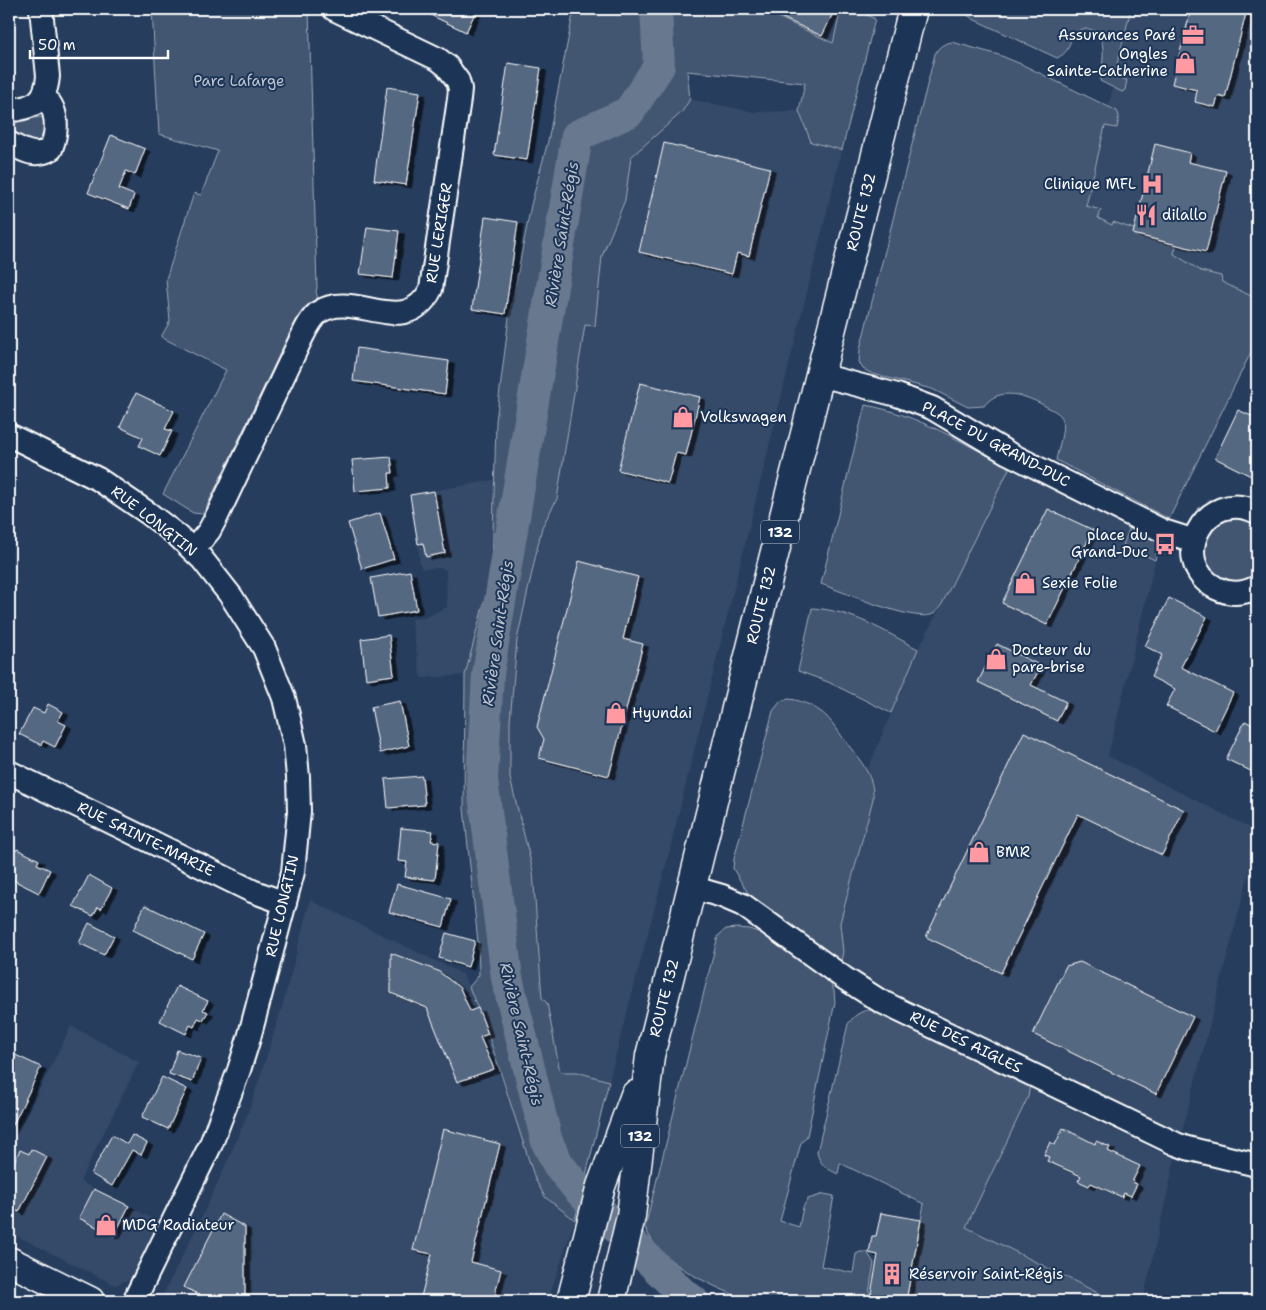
<svg xmlns="http://www.w3.org/2000/svg" width="1266" height="1310" font-family="'Shantell Sans',sans-serif">
<style>
.built{fill:#344a68}
.green{fill:#425672;stroke:#a0aab8}
.lines{fill:none;stroke-linecap:round;stroke-linejoin:round}
.river{stroke:#67788e;stroke-width:32}
.building{fill:#556781;stroke:#fff;filter:url(#shadow)}
.minor-casing{stroke:#fff;stroke-width:26}
.major-casing{stroke:#fff;stroke-width:31}
.highway-casing{stroke:#fff;stroke-width:31}
.minor{stroke:#1d3557;stroke-width:22}
.major{stroke:#1d3557;stroke-width:28}
.highway{stroke:#1d3557;stroke-width:28}
.labels{text-anchor:middle;stroke-width:4;stroke-linejoin:round;paint-order:stroke}
.shield{fill:#1d3557;stroke:#bbc2cd;stroke-width:1}
.shield-label{font-size:14px;font-weight:bold;fill:#fff}
.poi-label{font-size:15px;fill:#fff;stroke:#1d3557;text-anchor:start}
.park-label{font-size:15px;fill:#bdc4ce;stroke:#1d3557}
.street-label{font-size:15px;fill:#fff;stroke:#1d3557}
.water-label{font-size:16px;font-style:italic;fill:#bbc2cc;stroke:#1d3557}
</style>
<defs>
<filter id="shadow"><feDropShadow dx="5.5" dy="3" stdDeviation="0" flood-color="#0009"/></filter>
</defs>
<rect width="100%" height="100%" fill="#263d5e"/>
<filter id="ink" filterUnits="userSpaceOnUse"><feTurbulence type="fractalNoise" baseFrequency=".02" numOctaves="2"/><feDisplacementMap in="SourceGraphic" scale="10" xChannelSelector="R" yChannelSelector="G"/><feConvolveMatrix kernelMatrix="1 2 1 2 8 2 1 2 1" color-interpolation-filters="sRGB"/></filter>
<g filter="url(#ink)">
<!-- built -->
<g class="built">
<path d="M760,9H877L865,57Z"/>
<path d="M1131,9H1257V301L1083,215Z"/>
<path d="M690,99L754,112L799,111L811,142L842,150L666,865L609,1081L577,1072H560L547,1003L542,998L533,871L510,778V721L517,640L542,527L557,499L585,324L595,326L602,256L625,200L631,157L682,112Z"/>
<path d="M1009,469L1160,542L1108,756L1257,831V842L1181,1136L900,999L877,986L841,961L843,952L840,923L873,799L871,779L867,771L918,649L942,604Z"/>
<path d="M493,480L492,572L465,675L421,678L411,619L424,618L447,607L446,570L442,568L422,569L420,564L418,544L410,495Z"/>
<path d="M310,900L463,974L488,1034L496,1065L545,1197L575,1220L548,1301H160L207,1206L238,1137L252,1102L282,1007Z"/>
<path d="M71,1026L139,1062L80,1181L159,1222L132,1276L128,1280L115,1285L9,1232V1150Z"/>
<path d="M1030,1084L1060,1100L1059,1103L1175,1159L1143,1301H1121L1102,1295L966,1227L1028,1097Z"/>
</g>
<!-- green -->
<g class="green">
<path d="M152,9H306L309,10L317,288L316,292L318,298L304,308L297,318L203,514L193,513L163,494L226,370L161,337L170,321L166,279L194,193L201,195L218,151L159,134Z"/>
<path d="M574,9H760L833,43L841,9H855L875,19L842,150L811,142L799,111L805,83L687,71L690,99L682,112L631,157L625,200L602,256L595,326L585,325L557,499L542,527L517,640L510,721V778L533,871L542,998L547,1003L560,1072H577L609,1081L575,1220L545,1197L535,1179L488,1034L469,987L479,975L478,942L464,809L465,675L492,572L496,421L509,317L531,205L548,141Z"/>
<path d="M959,9H1131L1114,76L1127,80L1125,90L1122,92L1100,81C1102,66 1110,33 1089,29C1084,28 1079,29 1075,34C1067,42 1072,51 1057,58L973,19Z"/>
<path d="M952,42L999,55L1021,64L1117,111L1119,116L1117,128L1105,126L1086,206L1101,210L1098,218L1112,225L1113,222L1134,229V235L1176,246L1174,254L1201,271L1221,276L1222,282L1251,296L1253,289L1257,290V340L1169,519L1056,460C1058,449 1065,430 1062,418C1060,413 1051,409 1047,407C1028,396 999,385 984,406L968,407L932,389L873,374L863,369L859,362L860,349L935,54C939,46 943,44 952,42Z"/>
<path d="M40,117L44,118L45,122L43,137C32,147 20,137 9,131V122Z"/>
<path d="M865,405C917,414 961,442 1007,466L1009,469L942,604C939,608 936,613 931,615C909,621 844,592 821,584Z"/>
<path d="M1232,518C1242,519 1250,520 1257,527C1257,535 1260,548 1257,556C1255,564 1249,565 1255,574C1216,605 1176,534 1232,518Z"/>
<path d="M1130,527L1160,542L1155,560L1123,545Z"/>
<path d="M812,608C851,610 884,631 918,649L891,713L828,682L798,671Z"/>
<path d="M789,699C802,700 818,708 827,717C834,724 840,734 846,742C859,759 875,776 873,799L840,923L843,952L841,961L748,893L733,869L734,859L773,711L781,701Z"/>
<path d="M736,928L749,929L761,933L830,983L834,991L835,1002L807,1136L801,1143L780,1221L799,1227L803,1207L808,1199L824,1194L834,1196L821,1266L853,1273L856,1254L860,1252H867L874,1263L869,1293L906,1300L924,1204L840,1163L838,1174C827,1169 819,1164 817,1152L848,1024C855,1014 863,1009 875,1010L1030,1084L1028,1097L966,1227L1102,1295L1121,1301H750C716,1288 658,1264 645,1227L718,936L726,929Z"/>
</g>
<g class="lines">
<!-- river -->
<path class="river" d="M656,9L659,66L629,112L577,136L488,674L482,779L507,978L547,1142L558,1164L578,1189L682,1293L693,1301"/>
</g>
<!-- building -->
<g class="building">
<path d="M418,9H477L466,32Z"/>
<path d="M763,9H835L822,36Z"/>
<path d="M1191,9H1247L1225,98L1218,96L1215,107L1195,102L1197,90L1172,84Z"/>
<path d="M508,63L541,68L527,160L494,155Z"/>
<path d="M387,87L420,92L406,185L374,180Z"/>
<path d="M111,135L145,149L135,175L126,171L119,189L134,195L129,209L88,193Z"/>
<path d="M664,143L770,168L749,256L737,253L732,274L639,252Z"/>
<path d="M1155,144L1190,153L1188,162L1226,171L1206,252L1133,234Z"/>
<path d="M485,217L518,222L505,314L472,309Z"/>
<path d="M367,227L399,231L393,278L360,274Z"/>
<path d="M357,348L449,361L445,394L353,381Z"/>
<path d="M640,383L700,397L686,455L676,453L668,483L618,470Z"/>
<path d="M136,393L174,411L165,429L172,431L160,456L139,446L143,438L120,427Z"/>
<path d="M1238,410L1256,418L1257,414V467L1253,477L1215,458Z"/>
<path d="M391,457L393,473H389L390,488L355,491L352,460Z"/>
<path d="M434,491L445,553L426,557L423,543L418,544L410,495Z"/>
<path d="M1048,509L1093,530L1047,625L1002,603Z"/>
<path d="M380,513L394,559L362,569L348,523Z"/>
<path d="M579,561L638,577L623,639L643,644L609,776L539,758L544,739L537,727Z"/>
<path d="M410,571L417,610L378,617L371,578Z"/>
<path d="M1169,598L1207,617L1181,667L1233,693L1215,731L1166,706L1175,689L1151,677L1162,655L1145,646Z"/>
<path d="M389,635L394,675L366,679L361,639Z"/>
<path d="M997,644L1041,666L1031,685L1066,702L1057,721L978,682Z"/>
<path d="M400,701L409,746L380,753L371,707Z"/>
<path d="M48,704L63,712L58,721L66,725L55,747L43,741L41,745L19,734L33,708L44,713Z"/>
<path d="M1245,721L1257,727V774L1226,759Z"/>
<path d="M1024,732L1184,810L1162,855L1078,814L1001,973L926,937Z"/>
<path d="M422,776L425,805L388,808L385,779Z"/>
<path d="M401,828L433,831L431,841L439,842L435,880L405,877L407,862L398,861Z"/>
<path d="M9,848L16,851L17,849L39,860L37,864L50,870L39,893L9,878Z"/>
<path d="M89,875L112,888L101,909L98,907L93,916L73,906Z"/>
<path d="M397,884L451,899L443,927L389,912Z"/>
<path d="M145,905L204,934L192,959L133,930Z"/>
<path d="M89,923L114,936L104,955L79,943Z"/>
<path d="M446,933L475,941L468,967L439,958Z"/>
<path d="M391,953L438,971L460,988L470,1011L478,1008L488,1034L480,1037L494,1069L457,1082L427,1008L391,993Z"/>
<path d="M1080,962L1193,1017L1156,1094L1033,1034L1066,966Z"/>
<path d="M177,986L208,1001L203,1010L208,1012L203,1020L198,1018L194,1027L190,1025L186,1034L160,1021Z"/>
<path d="M177,1050L201,1058L192,1082L169,1074Z"/>
<path d="M9,1052L41,1067L9,1133Z"/>
<path d="M162,1077L187,1089L168,1129L142,1117Z"/>
<path d="M1063,1128L1095,1144L1096,1141L1110,1147L1108,1151L1140,1166L1132,1182L1137,1184L1131,1196L1124,1193L1122,1197L1091,1183L1089,1186L1078,1181L1081,1176L1047,1161L1049,1157L1044,1155L1050,1142L1055,1145Z"/>
<path d="M443,1129L500,1144L471,1262L501,1270L495,1294L509,1297L508,1301H420L432,1254L413,1250Z"/>
<path d="M112,1135L127,1144L132,1135L147,1143L141,1155L132,1150L112,1186L91,1174Z"/>
<path d="M31,1149L47,1157L19,1212L9,1207V1172L20,1150L29,1154Z"/>
<path d="M94,1189L129,1206L114,1236L79,1218Z"/>
<path d="M881,1213L921,1220L906,1301L871,1294L878,1255L869,1253L872,1236H876Z"/>
<path d="M221,1214L245,1227V1301H211L184,1287Z"/>
</g>
<g class="lines">
<!-- minor casing -->
<g class="minor-casing">
<g id="minor">
<path d="M9,111C33,107 46,103 48,76L41,9"/>
<path d="M9,143C24,151 35,158 51,149C58,131 59,109 43,96"/>
<path d="M820,375L897,395L932,408L1008,453L1163,531L1185,538L1194,540"/>
<path d="M9,435L98,479L148,513L178,536L202,559L231,596L264,648L284,698L295,745L298,777L299,811L293,872L249,1038L239,1070L211,1144L134,1301"/>
<path d="M1257,512C1204,486 1167,562 1216,588C1230,595 1244,594 1257,587"/>
<path d="M193,550L209,531L217,516L300,341C305,331 310,319 319,312C354,288 405,341 431,289L459,99L460,89L458,81L447,66L438,59L334,9"/>
<path d="M9,772L252,891L285,903"/>
<path d="M691,887L722,896L743,905L844,978L880,1001L1176,1144L1187,1148L1257,1165"/>
</g>
</g>
<!-- major casing -->
<g class="major-casing">
<path id="major" d="M9,1261L90,1301"/>
</g>
<!-- highway casing -->
<g class="highway-casing">
<g id="highway">
<path d="M571,1301L601,1186L635,1095"/>
<path d="M611,1301L631,1216L650,1056L767,583L913,9"/>
</g>
</g>
<!-- minor -->
<use href="#minor" class="minor"/>
<!-- major -->
<use href="#major" class="major"/>
<!-- highway -->
<use href="#highway" class="highway"/>
</g>
</g>
<!-- icons -->
<defs>
<g id="office-bare" transform="scale(1.725)"><path d="M-6-3h4V-5.5h4V-3h4V5H-6ZM-1-4.5V-3h2v-1.5ZM-6 0V1H6V0Z" fill="#ff9aa2" stroke="#1d3557" stroke-width="2.5" paint-order="stroke"/></g>
<g id="shop-bare" transform="scale(1.725)"><path d="M-5-2.5h2.3a2.7 3.5 0 0 1 5.4 0H5L5.5 6h-11ZM-1.5-2.5h3a1.5 2.3 0 0 0-3 0Z" fill="#ff9aa2" stroke="#1d3557" stroke-width="2.5" paint-order="stroke"/></g>
<g id="hospital-bare" transform="scale(1.725)"><path d="M-5-5h3v3.5h4V-5h3V5h-3V1.5h-4V5h-3Z" fill="#ff9aa2" stroke="#1d3557" stroke-width="2.5" paint-order="stroke"/></g>
<g id="restaurant-bare" transform="scale(1.725)"><path d="M-5-6h1v4h1v-4h1v4h1v-4h1v5L-1.5 .5V6h-2V.5L-5-1ZM5-6V6H3V1.5H1.5Q1.5-4 5-6Z" fill="#ff9aa2" stroke="#1d3557" stroke-width="2.5" paint-order="stroke"/></g>
<g id="bus-bare" transform="scale(1.725)"><path d="M-5-6H5V4H4V6H2V4H-2V6H-4V4H-5ZM-3.5-4V0h7V-4ZM-3.5 1.2v1.5H-2V1.2ZM2 1.2v1.5H3.5V1.2Z" fill="#ff9aa2" stroke="#1d3557" stroke-width="2.5" paint-order="stroke"/></g>
<g id="building-bare" transform="scale(1.725)"><path d="M-4-6H4V6H1V3H-1V6H-4ZM-2.5-4.3h1.7v1.8h-1.7ZM.8-4.3h1.7v1.8H.8ZM-2.5-1h1.7V.8h-1.7ZM.8-1h1.7V.8H.8Z" fill="#ff9aa2" stroke="#1d3557" stroke-width="2.5" paint-order="stroke"/></g>
</defs>
<g fill-rule="evenodd">
<use href="#office-bare" x="1193" y="35"/>
<use href="#shop-bare" x="1185" y="63"/>
<use href="#hospital-bare" x="1152" y="184"/>
<use href="#restaurant-bare" x="1146" y="215"/>
<use href="#shop-bare" x="683" y="417"/>
<use href="#bus-bare" x="1165" y="544"/>
<use href="#shop-bare" x="1025" y="583"/>
<use href="#shop-bare" x="996" y="659"/>
<use href="#shop-bare" x="616" y="713"/>
<use href="#shop-bare" x="979" y="852"/>
<use href="#shop-bare" x="106" y="1225"/>
<use href="#building-bare" x="892" y="1274"/>
</g>
<g class="labels">
<!-- shield labels -->
<g class="shield">
<rect x="761" y="520.5" width="38" height="23" rx="4"/>
<rect x="621" y="1124.5" width="38" height="23" rx="4"/>
</g>
<g class="shield-label">
<text x="780" y="537">132</text>
<text x="640" y="1141">132</text>
</g>
<!-- poi labels -->
<g class="poi-label">
<text x="1176" y="40" text-anchor="end">Assurances Paré</text>
<text x="1168" y="59" text-anchor="end">Ongles<tspan x="1168" dy="17">Sainte-Catherine</tspan></text>
<text x="1136" y="189" text-anchor="end">Clinique MFL</text>
<text x="1162" y="220">dilallo</text>
<text x="700" y="422">Volkswagen</text>
<text x="1148" y="540" text-anchor="end">place du<tspan x="1148" dy="17">Grand-Duc</tspan></text>
<text x="1042" y="588">Sexie Folie</text>
<text x="1012" y="655">Docteur du<tspan x="1012" dy="17">pare-brise</tspan></text>
<text x="632" y="718">Hyundai</text>
<text x="996" y="857">BMR</text>
<text x="122" y="1230">MDG Radiateur</text>
<text x="909" y="1279">Réservoir Saint-Régis</text>
</g>
<!-- park labels -->
<g class="park-label">
<text x="239" y="86">Parc Lafarge</text>
</g>
<!-- street labels -->
<g class="street-label">
<text transform="translate(861 212) rotate(-76)" y="5">ROUTE 132</text>
<text transform="translate(439 233) rotate(-81)" y="5">RUE LERIGER</text>
<text transform="translate(996 444) rotate(28)" y="5">PLACE DU GRAND-DUC</text>
<text transform="translate(154 521) rotate(38)" y="5">RUE LONGTIN</text>
<text transform="translate(761 605) rotate(-76)" y="5">ROUTE 132</text>
<text transform="translate(146 839) rotate(26)" y="5">RUE SAINTE-MARIE</text>
<text transform="translate(282 906) rotate(-77)" y="5">RUE LONGTIN</text>
<text transform="translate(664 998) rotate(-76)" y="5">ROUTE 132</text>
<text transform="translate(966 1042) rotate(26)" y="5">RUE DES AIGLES</text>
</g>
<!-- water labels -->
<g class="water-label">
<text transform="translate(561 234) rotate(-81)" y="6">Rivière Saint-Régis</text>
<text transform="translate(497 633) rotate(-82)" y="6">Rivière Saint-Régis</text>
<text transform="translate(522 1034) rotate(77)" y="6">Rivière Saint-Régis</text>
</g>
</g>
<!-- margin -->
<rect width="1266" height="1310" fill="none" stroke="#1d3557" stroke-width="30"/>
<rect x="15" y="15" width="1236" height="1280" fill="none" stroke="#fff" stroke-width="2" filter="url(#ink)"/>
<!-- scale -->
<path d="M30 50v8h138v-8" fill="none" stroke="#ffffff" stroke-width="2.5"/>
<text x="38" y="50" font-size="15" fill="#ffffff" stroke="#1d3557" stroke-width="4" paint-order="stroke">50 m</text>
</svg>
